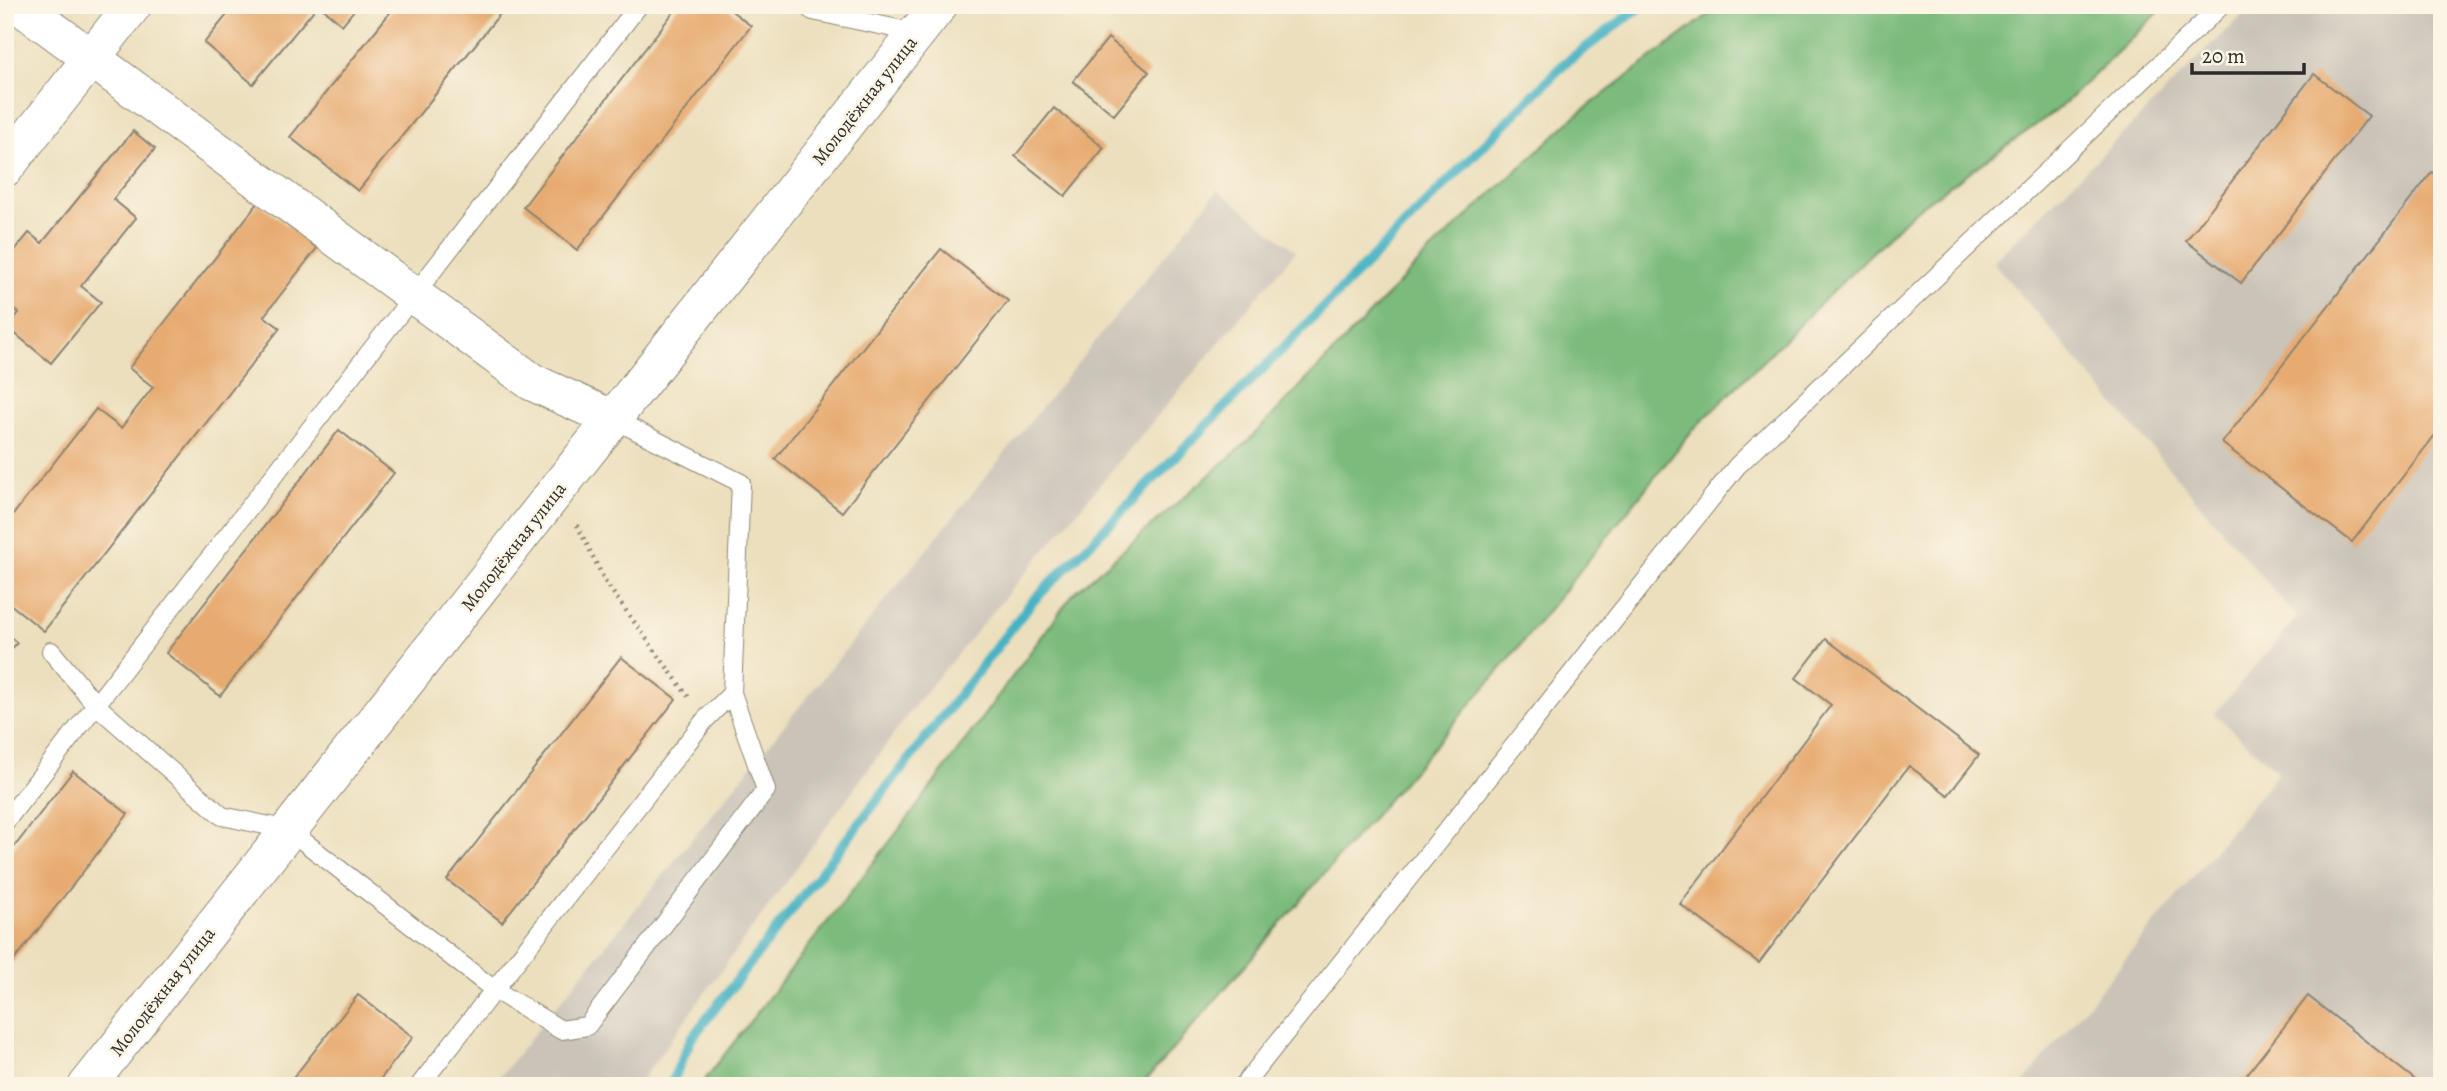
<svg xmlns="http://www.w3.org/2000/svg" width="2447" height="1091" font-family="Alegreya,serif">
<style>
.industrial{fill:#c9c3b8}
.forest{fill:#7bbb7b;stroke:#537353;stroke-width:2}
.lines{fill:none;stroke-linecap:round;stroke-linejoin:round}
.stream{stroke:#46b2c4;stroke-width:10}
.building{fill:#e7ab71}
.service-casing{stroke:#8c8574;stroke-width:20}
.minor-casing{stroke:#8c8574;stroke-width:39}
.path{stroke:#8c8574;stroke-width:4.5;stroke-dasharray:2 5;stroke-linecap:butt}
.service{stroke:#fff;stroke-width:18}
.minor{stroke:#fff;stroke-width:37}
.labels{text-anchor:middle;stroke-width:5;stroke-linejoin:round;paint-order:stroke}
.street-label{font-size:19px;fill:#2b2b2b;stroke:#fcf5e5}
</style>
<rect width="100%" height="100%" fill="#fcf5e5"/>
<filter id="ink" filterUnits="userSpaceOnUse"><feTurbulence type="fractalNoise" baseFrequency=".0143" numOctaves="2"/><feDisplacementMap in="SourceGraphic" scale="14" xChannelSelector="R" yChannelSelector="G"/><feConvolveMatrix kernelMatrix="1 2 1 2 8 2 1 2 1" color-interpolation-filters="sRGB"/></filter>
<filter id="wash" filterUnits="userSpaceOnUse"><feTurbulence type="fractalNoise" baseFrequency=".00686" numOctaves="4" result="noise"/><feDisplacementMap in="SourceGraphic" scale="28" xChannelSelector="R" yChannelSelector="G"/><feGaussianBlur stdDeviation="1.57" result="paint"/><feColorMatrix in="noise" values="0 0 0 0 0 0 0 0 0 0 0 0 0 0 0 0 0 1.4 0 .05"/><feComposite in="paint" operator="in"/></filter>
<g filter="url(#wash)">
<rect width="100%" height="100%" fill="#ecdfbd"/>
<!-- industrial -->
<g class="industrial">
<path d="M2253,5H2442V1086H2021L2279,772L2214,714L2297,618L1993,262Z"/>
<path d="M1218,190L1296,251L918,701L637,1086H492Z"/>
</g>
<!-- forest -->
<path class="forest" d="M1721,5H2166L2061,107L1913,212L1691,432L1505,664L1141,1086H700L912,813L1073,594L1246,443L1429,252L1574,117Z"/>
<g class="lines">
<!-- stream -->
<path class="stream" d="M670,1086L691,1039L1031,603L1565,63L1643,5"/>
</g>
<g id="blocks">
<!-- building -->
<g class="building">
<path d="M235,5H318L253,84L204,43Z"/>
<path d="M319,5H358L342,25Z"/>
<path d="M396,5H507L358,191L290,137Z"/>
<path d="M679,5H724L751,26L577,250L523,207Z"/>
<path d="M1108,38L1149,72L1114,115L1073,81Z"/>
<path d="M2314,74L2369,116L2241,283L2186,241Z"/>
<path d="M1054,108L1104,148L1065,196L1015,156Z"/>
<path d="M133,131L155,149L113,199L136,218L81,286L101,302L51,363L7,327L19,313L5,302V262L29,233L42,243Z"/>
<path d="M2432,172L2442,179V426L2352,542L2222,443Z"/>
<path d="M258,203L317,248L264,316L280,328L44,631L5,600V525L96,409L121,428L153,387L129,368Z"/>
<path d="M941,249L1008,301L842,512L775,459Z"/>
<path d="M339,430L394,473L220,696L166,653Z"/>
<path d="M5,632L17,643L5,656Z"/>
<path d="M1826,639L1979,755L1948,795L1909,766L1759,963L1680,904L1831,705L1796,678Z"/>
<path d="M621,657L676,699L502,922L447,880Z"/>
<path d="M73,771L128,814L5,972V859Z"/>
<path d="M358,995L413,1037L375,1086H287Z"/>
<path d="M2308,996L2423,1086H2238Z"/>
</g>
</g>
</g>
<g filter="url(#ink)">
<use href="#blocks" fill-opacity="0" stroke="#8c8574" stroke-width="2"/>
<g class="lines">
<!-- service casing -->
<g class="service-casing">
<g id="service">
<path d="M804,5L813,11L917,33"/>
<path d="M613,419L741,483L732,693"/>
<path d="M51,651L96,705L222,816L289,830L493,989L561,1030L587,1026L766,790L732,693L705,720L419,1086"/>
<path d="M5,822L639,5"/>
<path d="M1243,1086L1737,466L2222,5"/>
</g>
</g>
<!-- minor casing -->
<g class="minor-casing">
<g id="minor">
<path d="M19,5L532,382L613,419"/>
<path d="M5,168L133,5"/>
<path d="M87,1086L939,5"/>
</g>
</g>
<!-- path -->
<path class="path" d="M577,525L606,583L690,699"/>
<!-- service -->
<use href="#service" class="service"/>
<!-- minor -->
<use href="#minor" class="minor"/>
</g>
</g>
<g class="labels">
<!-- street labels -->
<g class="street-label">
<text transform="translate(864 100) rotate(-52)" y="7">Молодёжная улица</text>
<text transform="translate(513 546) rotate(-52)" y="7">Молодёжная улица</text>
<text transform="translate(162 991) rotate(-52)" y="7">Молодёжная улица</text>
</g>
</g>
<!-- margin -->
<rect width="2447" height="1091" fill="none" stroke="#fcf5e5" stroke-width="28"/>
<!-- scale -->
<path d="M2192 63v10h112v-10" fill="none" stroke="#2b2b2b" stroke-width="3.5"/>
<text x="2202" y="63" font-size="21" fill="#2b2b2b" stroke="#fcf5e5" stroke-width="5" paint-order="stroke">20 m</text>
</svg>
